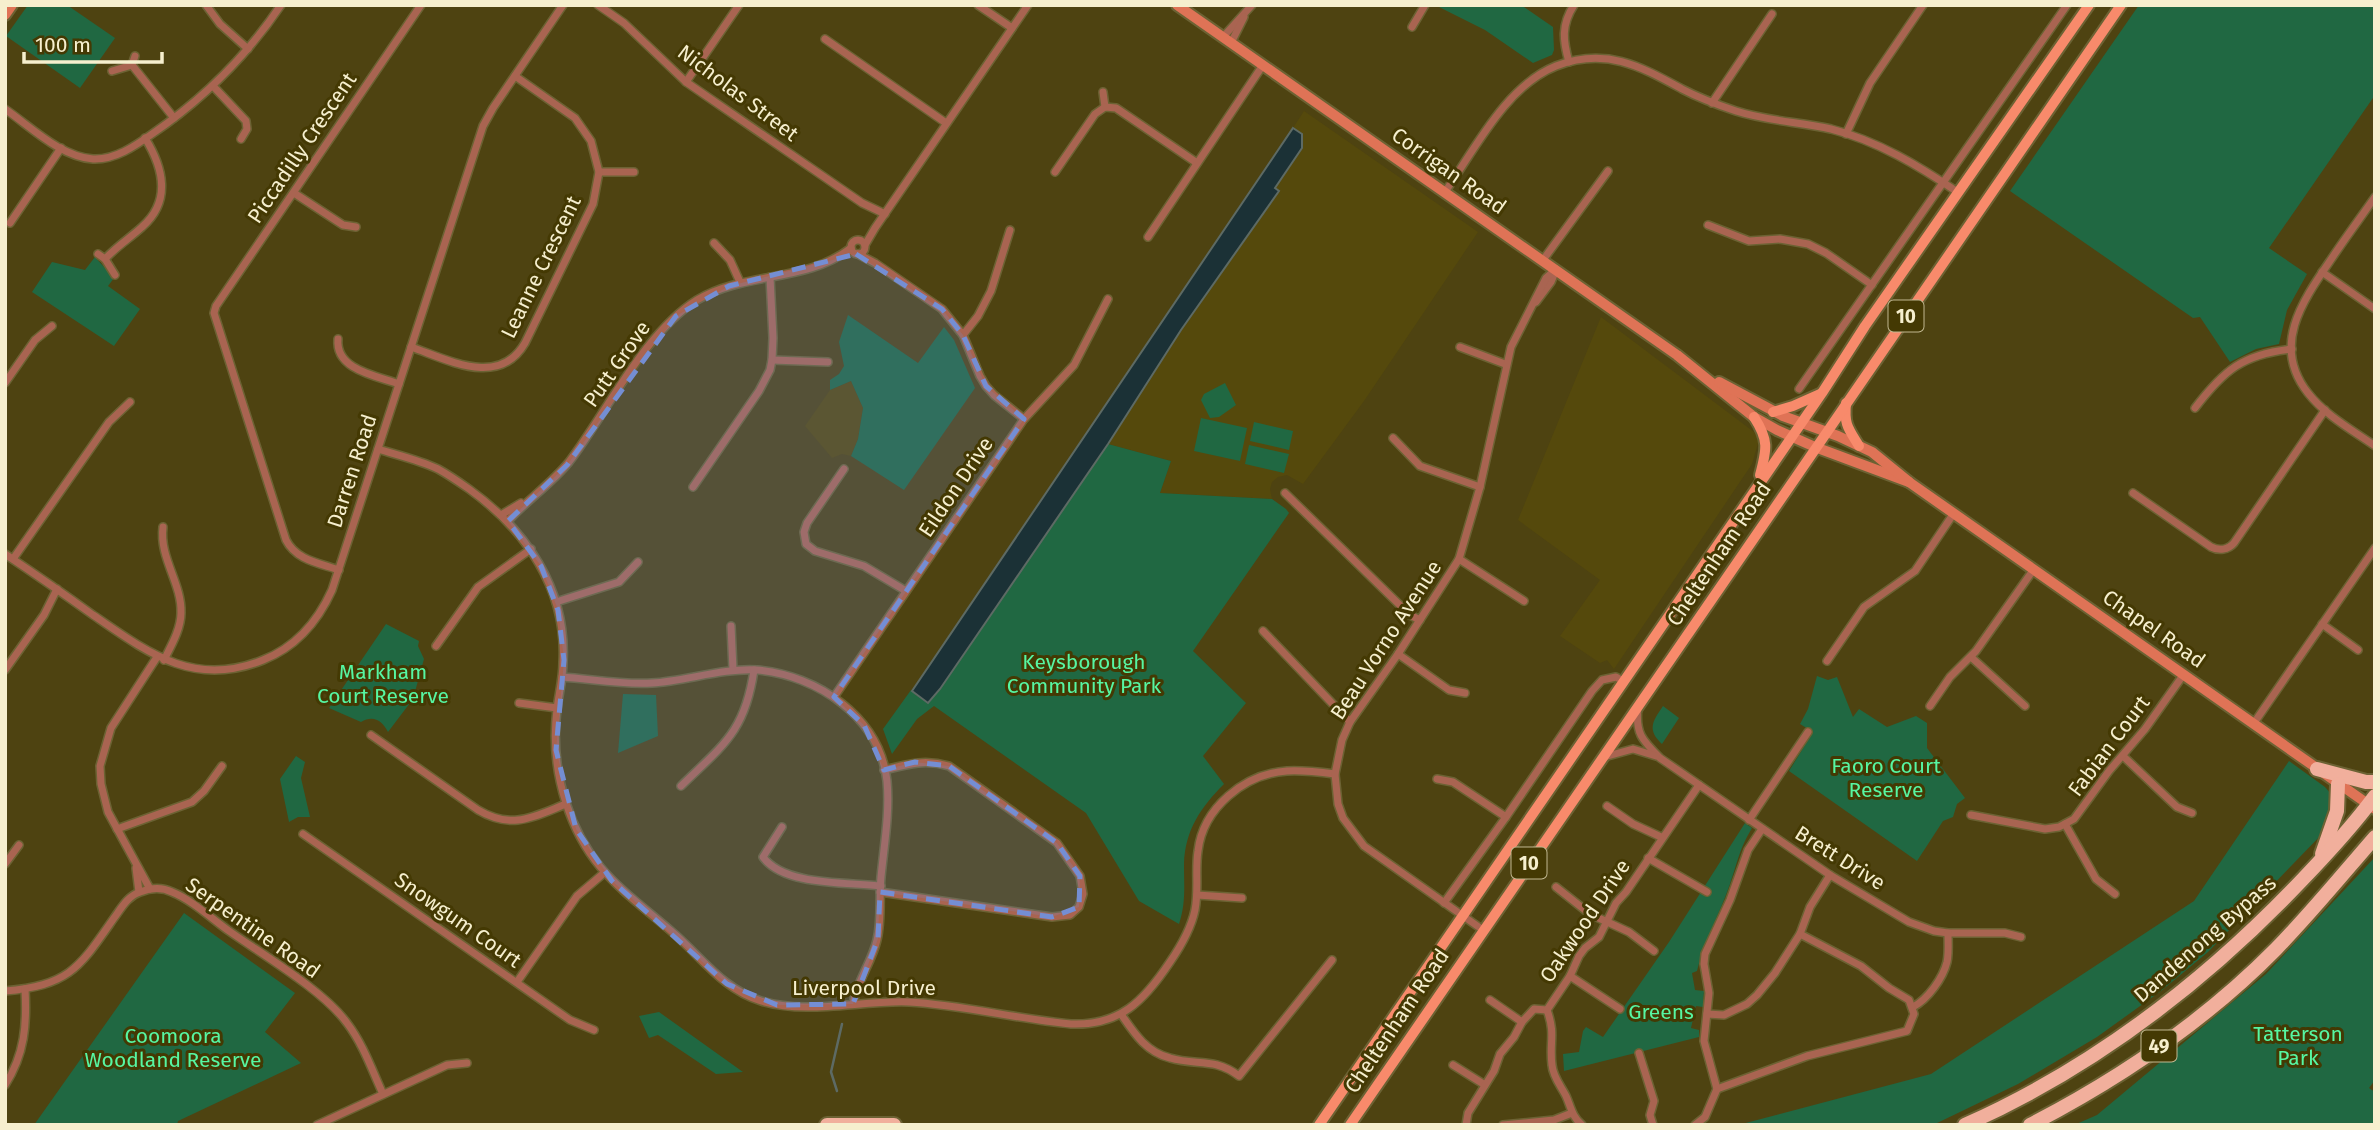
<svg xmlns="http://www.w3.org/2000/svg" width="2380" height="1130" font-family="'Fira Sans',sans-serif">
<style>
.built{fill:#55490c}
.green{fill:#206842}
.water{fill:#1b3136;stroke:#5d6a64;stroke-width:2}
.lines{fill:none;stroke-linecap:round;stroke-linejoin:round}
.stream{stroke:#5d6a64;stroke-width:2.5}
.street-casing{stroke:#6c6233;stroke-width:10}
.secondary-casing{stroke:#6c6233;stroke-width:14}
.primary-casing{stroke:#6c6233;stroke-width:14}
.highway-casing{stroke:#6c6233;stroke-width:18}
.street{stroke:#a96451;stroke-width:7}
.secondary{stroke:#df7356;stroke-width:10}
.primary{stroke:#f88a6b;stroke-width:10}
.highway{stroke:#f1af9c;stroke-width:14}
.marked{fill:#748ed4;fill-opacity:0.2;stroke:#748ed4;stroke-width:5;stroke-dasharray:14 9;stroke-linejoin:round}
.labels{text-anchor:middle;stroke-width:6;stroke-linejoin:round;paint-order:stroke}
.shield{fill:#443903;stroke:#c1b891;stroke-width:2}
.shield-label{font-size:19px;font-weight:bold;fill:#f6efce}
.street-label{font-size:21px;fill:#f6efce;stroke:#443903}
.park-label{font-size:21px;fill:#56f6a2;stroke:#443903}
</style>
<rect width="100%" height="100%" fill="#4e4311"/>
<!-- built -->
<g class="built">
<path d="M1304,111L1478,232L1364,401L1303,484L1287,475L1278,477L1272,482L1270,489L1272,499L1160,493L1171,461L1108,444L1181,330L1278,191L1275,188L1302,148V134L1293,128Z"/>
<path d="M1601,317L1754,432L1759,440L1752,464L1614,669L1607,660L1600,663L1560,636L1600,580L1518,520Z"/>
<path d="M851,381L863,408L858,439L851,456L842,454L832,458L805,426L830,390Z"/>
</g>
<!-- green -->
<g class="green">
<path d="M28,5H67L115,38L80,88L6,36Z"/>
<path d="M1492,5L1500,7L1502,5H1521L1553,27L1554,50L1552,55L1533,63L1485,30L1437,6Z"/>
<path d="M2139,5H2375V95L2269,248L2307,274L2287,310L2279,344L2256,349L2230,362L2200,317L2193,318L2010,191Z"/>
<path d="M95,257L114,278L108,286L140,309L114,346L32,292L52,262L85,270Z"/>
<path d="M848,315L918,363L944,327L954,340L975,388L904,490L851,456L858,439L863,408L851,381L830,390V380L839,374L844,366L839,342Z"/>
<path d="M1225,383L1236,405L1219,417L1210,418L1201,400L1204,394Z"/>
<path d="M1201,418L1247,428L1240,461L1194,451Z"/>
<path d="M1254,422L1293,431L1289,450L1250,441Z"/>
<path d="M1108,444L1171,461L1160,493L1272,499L1286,509L1289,513L1193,651L1246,703L1203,756L1224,784C1201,807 1185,830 1184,864C1184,886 1186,903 1179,924L1139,901L1086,813L934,706L917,719L892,754L883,729L911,690L917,696L940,689Z"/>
<path d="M1249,445L1289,454L1284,473L1245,464Z"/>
<path d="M386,624L419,641L418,646L424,659L413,699L388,732C382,720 373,715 361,722L329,708Z"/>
<path d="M1817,676L1828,680L1837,677L1853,717L1859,709L1887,727L1916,716L1927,723V748L1965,798L1957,804L1953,817L1943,821L1917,861L1789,771L1813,732L1800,724L1808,709Z"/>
<path d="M623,694L656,695L658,736L618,753Z"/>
<path d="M1663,706L1679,718L1662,744C1647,730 1652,722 1663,706Z"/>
<path d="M296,756L305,762L301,778L310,817H298L289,822L280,779Z"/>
<path d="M2289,761L2325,787L2332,795L2333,801L2324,832L2208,952L2161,991L2097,1037L2018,1084L1933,1125H1738L1931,1074L2194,901Z"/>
<path d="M1745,823L1752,828C1739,850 1738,861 1730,884C1720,914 1704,940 1697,971L1692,973L1695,990L1704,991L1703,1007L1696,1006L1691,1028L1699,1030V1037L1564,1071L1563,1054L1579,1052L1583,1031L1586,1027L1603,1037L1669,942Z"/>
<path d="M2375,857V1080L2369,1088L2375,1092V1125H2074L2097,1115L2266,974Z"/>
<path d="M184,913L295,993L265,1032L301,1063L178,1121L177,1125H34Z"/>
<path d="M659,1012L743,1072L716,1074L658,1035L649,1038L639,1016Z"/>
</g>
<!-- water -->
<path class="water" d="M1293,128L1302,134V148L1275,188L1279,191L1181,330L1108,444L940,689L928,703L912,691Z"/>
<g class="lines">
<!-- stream -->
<path class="stream" d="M837,1091L831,1072L842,1024"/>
<!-- street casing -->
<g class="street-casing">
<g id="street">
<path d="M206,5L220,24L248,49"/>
<path d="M598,5L624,23L686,82L862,203L885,214"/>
<path d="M978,5L1012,28"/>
<path d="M1412,27L1425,5"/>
<path d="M1223,37L1252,5"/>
<path d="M825,39L946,123"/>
<path d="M1231,43L1244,17"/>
<path d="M135,56L132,65L174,118"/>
<path d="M1569,62C1563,41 1561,25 1574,5"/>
<path d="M112,71L132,65"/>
<path d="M686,82L739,5"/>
<path d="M213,86L246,121L247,129L241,139"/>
<path d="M1103,92L1105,107"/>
<path d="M1712,103L1772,14"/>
<path d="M5,109C31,127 61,157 93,159C115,160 135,146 152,134C203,99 246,57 281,5"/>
<path d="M1846,134L1870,83L1923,5"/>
<path d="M599,172H634"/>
<path d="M1055,172L1095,114L1105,107L1116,108L1197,163"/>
<path d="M1445,192C1475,149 1506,86 1556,66C1606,47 1640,66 1682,89C1699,98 1718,105 1736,111C1767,121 1800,122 1831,129C1878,141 1919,166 1959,193"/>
<path d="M294,193L343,225L356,227"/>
<path d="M2375,197C2361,217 2346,237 2332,258C2304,299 2270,345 2308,393C2325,415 2352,430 2375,446"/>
<path d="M10,223L61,148"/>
<path d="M1708,225L1749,241L1780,239L1808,244L1826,253L1872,285"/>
<path d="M1148,237L1263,65"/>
<circle cx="858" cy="247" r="7"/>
<path d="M714,243L730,260L740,282"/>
<path d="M865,245L875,228L1028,5"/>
<path d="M98,254L105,259L115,275"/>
<path d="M858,254L875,263L942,309L963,335L980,376L986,386L994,395L1024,419"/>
<path d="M105,259C117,246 130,238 142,227C172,201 163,167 145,138"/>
<path d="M1543,260L1608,171"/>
<path d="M2322,272L2375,309"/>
<path d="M1536,302L1551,282L1556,270"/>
<path d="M963,335L978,316L991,291L1010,230"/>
<path d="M338,339C335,370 377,376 399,384"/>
<path d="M411,347C449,360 499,388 525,343L593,204L599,172L591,141L575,118L515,76"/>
<path d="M1460,347L1505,364"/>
<path d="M772,360L828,362"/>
<path d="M5,383L35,340L52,326"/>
<path d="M1799,389L2067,5"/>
<path d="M2195,408C2224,370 2243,354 2292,349"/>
<path d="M1393,438L1420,466L1480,487"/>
<path d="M378,449C397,455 419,460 438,469C449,475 459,482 469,489C526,530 567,589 563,662C563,678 559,693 557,709C553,741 556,772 566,803C587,868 622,889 671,931C701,956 722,989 761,1001C808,1015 861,1000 909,1002C963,1005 1017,1019 1071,1024C1120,1026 1144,1001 1170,962C1181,946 1191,929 1195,910C1199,890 1195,870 1198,851C1203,808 1244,774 1287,771C1303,770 1319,772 1335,774"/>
<path d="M844,469L807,523L804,532L806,544L815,551L864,566L906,591"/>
<path d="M693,487L759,391L770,370L772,360L773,338L770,277"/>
<path d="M1285,493L1410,615L1420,620"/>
<path d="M2133,493L2211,547C2219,551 2228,550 2234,543L2325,410"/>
<path d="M501,515L521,503"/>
<path d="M508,521C527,500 551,484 569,462C607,412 644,333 697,300C745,271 806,283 851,248"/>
<path d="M163,527C159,558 182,583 181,613C181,629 171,646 164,660"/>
<path d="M5,554C35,574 64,594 93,615C148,653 194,688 263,660C296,647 318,621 332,590L483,126L493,108L563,5"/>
<path d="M13,559L109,422L130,402"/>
<path d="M1459,559L1524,601"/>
<path d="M339,570C319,563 296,560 286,540L214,313L216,306L421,5"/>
<path d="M556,602L619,582L638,562"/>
<path d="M2322,624L2358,650"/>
<path d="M731,626L733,670"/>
<path d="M1263,631L1350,722"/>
<path d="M436,646L478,587L531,549"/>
<path d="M1398,654L1449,690L1465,693"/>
<path d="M1971,657L2025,706"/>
<path d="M1827,661L1864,607L1915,571L1954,513"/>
<path d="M5,670L44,615L57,589"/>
<path d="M562,677C592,679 622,685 652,683C687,681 721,668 757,670C817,675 880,717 887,781C890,812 884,846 881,877C879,897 882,920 877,940C872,962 857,981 853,1004"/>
<path d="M834,697L1024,419L1074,365L1108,299"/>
<path d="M519,703L557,708"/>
<path d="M1930,706L1950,677L1976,651L2034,569"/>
<path d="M1638,707C1635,733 1642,740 1660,758L1830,875L1909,922L1934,931L1948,933H2005L2021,937"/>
<path d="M2254,723L2375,548"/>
<path d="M371,735L478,810C512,830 533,817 566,804"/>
<path d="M2123,756L2177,807L2192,813"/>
<path d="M1604,757L1633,749L1656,756"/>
<path d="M1437,779L1453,782L1506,817"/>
<path d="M681,786C723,745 745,732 754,670"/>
<path d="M1607,806L1633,824L1661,837"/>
<path d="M1971,815L2045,829L2059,827L2074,819L2109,771L2145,729L2184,674"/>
<path d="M1749,820L1808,732"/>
<path d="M2065,824L2096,879L2115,894"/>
<path d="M782,827L763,857C784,886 847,882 881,886"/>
<path d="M117,829L192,802L204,791L222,766"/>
<path d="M303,834L570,1020L594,1030"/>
<path d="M1648,858L1707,892"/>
<path d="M5,864L19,845"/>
<path d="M136,868L139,892"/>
<path d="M1556,887L1590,914L1629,932L1654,951"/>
<path d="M150,889L108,812L101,784L100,766L111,728L157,657"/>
<path d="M880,892L1052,917L1070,915L1079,907L1083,894L1080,876L1057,843L949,766C925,759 908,764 884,770"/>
<path d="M1197,895L1242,898"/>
<path d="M1444,903L1506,817L1592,691L1602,680L1616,677L1623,681"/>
<path d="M1483,930L1364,846L1343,818L1338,804L1335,774L1342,740L1350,722L1398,654L1459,559L1480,487L1511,347L1546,278L1556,269"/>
<path d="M1570,976L1620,1009"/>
<path d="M517,982L577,896L604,873"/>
<path d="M5,991C70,985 79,968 114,918C122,907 128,896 140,892C150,888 162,887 172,892C192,900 211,918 229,931C263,955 323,990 347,1023C363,1044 372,1070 383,1094"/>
<path d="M1490,1000L1522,1022"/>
<path d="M1913,1007C1928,999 1943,978 1947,962C1949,953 1948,942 1948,933"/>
<path d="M1121,1014C1134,1033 1146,1052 1170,1058C1197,1066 1214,1057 1239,1076L1332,960"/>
<path d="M1707,1014L1724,1015L1747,1004L1757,995L1775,973L1800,934L1810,907L1830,875"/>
<path d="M1639,1053L1654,1101L1650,1115L1653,1125"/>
<path d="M1453,1065L1485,1085"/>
<path d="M5,1085C25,1054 27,1024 25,989"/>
<path d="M1717,1089L1807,1056L1907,1031L1914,1014L1909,1000L1889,988L1861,966L1800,934"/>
<path d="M317,1125L447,1065L467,1063"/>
<path d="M1466,1125L1468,1113L1494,1071L1500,1054L1514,1037L1522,1022L1534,1009L1547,1010"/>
<path d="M1503,1125L1554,1120L1572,1113"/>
<path d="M1582,1125C1572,1117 1571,1107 1566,1096C1561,1086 1553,1077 1552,1065C1549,1042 1556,1035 1547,1010L1570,976L1579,956L1585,948L1599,937L1616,903L1626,892L1699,785"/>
<path d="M1695,1125L1705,1117L1717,1089L1704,1041L1709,993L1704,964L1705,954L1730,900L1748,850L1762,829"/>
</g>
</g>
<!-- secondary casing -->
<g class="secondary-casing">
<g id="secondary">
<path d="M1177,5L1677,355L1754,417L1777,430L1815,447L1909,482"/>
<path d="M5,15L12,5"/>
<path d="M1719,382L1783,416L1838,436L1872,452L1909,482L2375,809"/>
</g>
</g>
<!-- primary casing -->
<g class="primary-casing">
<g id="primary">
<path d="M1846,403C1844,425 1848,428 1859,446"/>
<path d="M1773,412L1793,406L1820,394"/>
<path d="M1754,417C1769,440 1767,449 1760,475"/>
<path d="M1319,1125L1822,393L1865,326L2089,5"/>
<path d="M1350,1125C1605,751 1863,378 2121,5"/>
</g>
</g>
<!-- highway casing -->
<g class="highway-casing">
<g id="highway">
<path d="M2317,769L2366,782H2375"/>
<path d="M2322,854L2337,811L2338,784"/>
<path d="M827,1125H894"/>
<path d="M1965,1125C2093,1068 2206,981 2302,880C2328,853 2353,826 2375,796"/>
<path d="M2030,1125C2119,1079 2206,1020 2276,949C2311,913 2342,875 2375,837"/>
</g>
</g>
<!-- street -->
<use href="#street" class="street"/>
<!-- secondary -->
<use href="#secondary" class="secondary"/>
<!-- primary -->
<use href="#primary" class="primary"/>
<!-- highway -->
<use href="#highway" class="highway"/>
</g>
<!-- marked area -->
<path class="marked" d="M856,254L942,309L963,335L986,386L1024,419L834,697L864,725L884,770L915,762L949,766L1057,843L1080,876L1079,907L1052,917L880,892L878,939L853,1004L777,1005L727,984L612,881L576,829L556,750L564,660L558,610L541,566L508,521L567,465L676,316L729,286Z"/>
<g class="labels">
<!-- shield labels -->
<g class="shield">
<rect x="1888.5" y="300.5" width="35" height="31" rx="5"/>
<rect x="1511.5" y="847.5" width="35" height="31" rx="5"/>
<rect x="2141.5" y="1030.5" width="35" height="31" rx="5"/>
</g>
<g class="shield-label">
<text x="1906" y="323">10</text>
<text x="1529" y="870">10</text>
<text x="2159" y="1053">49</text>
</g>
<!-- street labels -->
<g class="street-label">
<text transform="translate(738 93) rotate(37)" y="7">Nicholas Street</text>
<text transform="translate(302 148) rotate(-56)" y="7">Piccadilly Crescent</text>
<text transform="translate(1449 171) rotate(35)" y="7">Corrigan Road</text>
<text transform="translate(541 267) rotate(-64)" y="7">Leanne Crescent</text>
<text transform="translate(617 364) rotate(-55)" y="7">Putt Grove</text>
<text transform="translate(352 471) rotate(-72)" y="7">Darren Road</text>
<text transform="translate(956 487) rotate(-56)" y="7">Eildon Drive</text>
<text transform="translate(1719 554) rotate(-56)" y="7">Cheltenham Road</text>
<text transform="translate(2154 629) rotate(35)" y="7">Chapel Road</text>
<text transform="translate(1386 640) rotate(-57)" y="7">Beau Vorno Avenue</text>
<text transform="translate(2109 746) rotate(-53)" y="7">Fabian Court</text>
<text transform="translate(1840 858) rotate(32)" y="7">Brett Drive</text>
<text transform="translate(458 920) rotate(35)" y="7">Snowgum Court</text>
<text transform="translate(1585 921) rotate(-56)" y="7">Oakwood Drive</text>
<text transform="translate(253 928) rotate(35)" y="7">Serpentine Road</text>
<text transform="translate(2205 939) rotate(-41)" y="7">Dandenong Bypass</text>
<text x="864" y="995">Liverpool Drive</text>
<text transform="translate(1397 1021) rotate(-56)" y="7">Cheltenham Road</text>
</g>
<!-- park labels -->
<g class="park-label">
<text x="1084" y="669">Keysborough<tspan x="1084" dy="24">Community Park</tspan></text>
<text x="383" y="679">Markham<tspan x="383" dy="24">Court Reserve</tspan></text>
<text x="1886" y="773">Faoro Court<tspan x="1886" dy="24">Reserve</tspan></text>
<text x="1661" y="1019">Greens</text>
<text x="2298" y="1041">Tatterson<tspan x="2298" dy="24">Park</tspan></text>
<text x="173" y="1043">Coomoora<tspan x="173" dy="24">Woodland Reserve</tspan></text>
</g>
</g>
<!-- border -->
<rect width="2380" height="1130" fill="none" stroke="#f6efce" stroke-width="14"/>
<!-- scale -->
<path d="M24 52v10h138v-10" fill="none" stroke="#f6efce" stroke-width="3.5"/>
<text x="35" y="52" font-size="21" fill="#f6efce" stroke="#443903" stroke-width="5" paint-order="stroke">100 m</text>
</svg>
